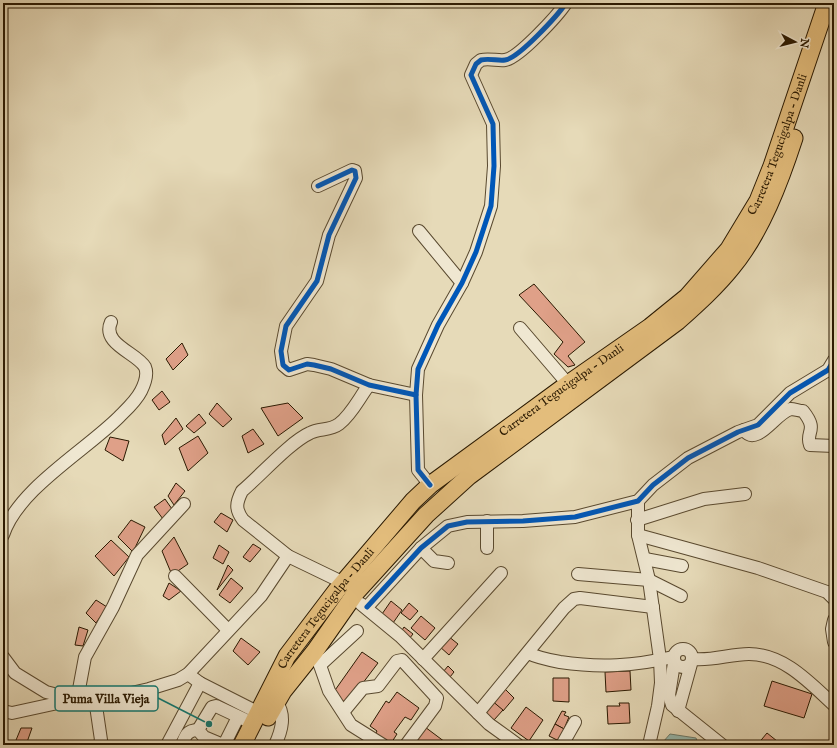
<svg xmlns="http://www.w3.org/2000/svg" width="837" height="748" font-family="'IM FELL English',serif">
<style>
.water{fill:#96bab0;stroke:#6b7a6a}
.building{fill:#dfa088;stroke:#2a1901}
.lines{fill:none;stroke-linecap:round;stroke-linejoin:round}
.minor-casing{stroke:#59492f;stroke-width:14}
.highway-casing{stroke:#2a1901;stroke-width:19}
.minor{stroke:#efe7d1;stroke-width:12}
.highway{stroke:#e3bd7c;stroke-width:17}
.cycleway-casing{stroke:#efe7d1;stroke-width:8}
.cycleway{stroke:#0057b8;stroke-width:5}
.labels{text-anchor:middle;stroke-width:3;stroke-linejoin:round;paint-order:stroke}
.street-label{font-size:12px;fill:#2a1901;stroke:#efe7d1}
.leader{fill:none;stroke:#0f766e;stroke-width:1.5}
.callout-dot{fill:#0f766e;stroke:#efe7d1;stroke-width:1.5}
.callout{fill:#efe7d1;stroke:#0f766e;stroke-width:1.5}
.callout-label{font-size:13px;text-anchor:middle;font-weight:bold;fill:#2a1901}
</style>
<rect width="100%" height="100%" fill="#e6dab8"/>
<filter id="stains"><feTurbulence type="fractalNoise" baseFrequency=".005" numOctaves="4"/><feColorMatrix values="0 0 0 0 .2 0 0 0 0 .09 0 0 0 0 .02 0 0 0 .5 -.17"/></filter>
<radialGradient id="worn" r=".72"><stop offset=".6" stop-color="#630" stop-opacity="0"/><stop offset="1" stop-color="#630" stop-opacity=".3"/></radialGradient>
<!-- water -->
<path class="water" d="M670,734L696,738L699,745H662L663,742Z"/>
<!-- building -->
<g class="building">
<path d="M534,284L585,342L568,356L575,365L568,367L554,354L563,342L519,295Z"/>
<path d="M182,343L188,355L173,370L166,359Z"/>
<path d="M162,391L170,402L159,410L152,400Z"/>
<path d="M217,403L232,419L223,427L209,414Z"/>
<path d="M288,403L303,418L278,436L261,408Z"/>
<path d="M199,414L206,423L194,433L186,426Z"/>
<path d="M176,418L183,429L165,445L162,435Z"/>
<path d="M253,429L264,444L248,453L242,436Z"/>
<path d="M198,436L208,453L188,471L179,448Z"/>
<path d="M110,437L129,441L123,461L105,450Z"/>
<path d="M176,483L185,491L174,505L168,496Z"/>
<path d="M165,499L172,509L163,519L154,507Z"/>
<path d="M221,513L233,520L227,532L214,522Z"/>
<path d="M131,520L145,527L133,552L118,537Z"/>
<path d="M174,537L188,564L172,575L162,551Z"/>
<path d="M111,540L129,557L114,576L95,556Z"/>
<path d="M253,544L261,549L250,562L243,557Z"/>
<path d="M219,545L229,552L223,564L213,558Z"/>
<path d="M228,565L233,570L217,590Z"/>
<path d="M231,578L243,588L230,603L219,595Z"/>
<path d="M169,583L181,591L169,600L163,596Z"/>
<path d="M96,600L107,607L96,623L86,613Z"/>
<path d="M391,601L402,610L393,623L382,614Z"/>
<path d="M409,603L418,611L410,620L401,613Z"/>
<path d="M421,616L435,628L425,640L411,628Z"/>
<path d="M79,627L88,630L83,646L75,645Z"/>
<path d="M404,627L413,634L409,639L401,632Z"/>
<path d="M448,636L458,644L449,655L439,646Z"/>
<path d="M241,638L260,652L248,665L233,651Z"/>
<path d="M362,652L378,663L347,704L333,693Z"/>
<path d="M448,666L454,672L450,677L443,672Z"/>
<path d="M630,671L631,690L606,692L605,672Z"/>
<path d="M553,678H569V702L553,701Z"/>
<path d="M772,681L812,694L804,718L764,706Z"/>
<path d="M502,686L514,698L503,711L491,700Z"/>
<path d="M397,692L419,708L411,720L405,717L394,732L397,734L390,745H387L374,737L377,731L370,726L386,701L389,703Z"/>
<path d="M491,700L503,710L494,720L482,710Z"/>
<path d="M619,703H629L630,723L608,724L607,706H620Z"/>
<path d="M526,707L543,720L529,741L511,728Z"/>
<path d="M562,711L566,712L564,715L569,717L564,729L555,724Z"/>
<path d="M555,724L566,730L561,742L549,736Z"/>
<path d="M425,727L445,742L447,741L452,745H421L414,738Z"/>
<path d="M21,728H32L26,745H14Z"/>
<path d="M767,733L782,745H757Z"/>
</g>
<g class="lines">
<!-- minor casing -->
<g class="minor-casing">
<g id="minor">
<path d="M318,186L352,170L355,171L356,178L329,235L317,281L286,326L281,351L283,365L289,370L307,364L314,365L331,369L369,385L416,395"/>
<path d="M419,231L462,283"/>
<path d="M520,328L568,384"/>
<path d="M744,430C757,448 776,412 791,409C794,409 800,411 803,411C819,431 805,431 810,445L834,446"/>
<path d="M430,485L418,470L416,395L418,369L438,325L462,283L476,252L491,206L494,166L493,124L471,75L476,64L481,60C489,58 498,61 505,60C519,58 558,15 566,3"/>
<path d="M638,501V535L649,580L660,659L661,683L658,706L649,745"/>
<path d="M637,520L704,499L745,494"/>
<path d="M487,521V548"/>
<path d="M3,535C18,489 85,451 119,417C127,409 136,401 141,391C144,385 148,374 145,367C137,353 101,344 111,322"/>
<path d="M638,535L758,568L827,592L834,599"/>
<path d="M421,548L434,561L448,563"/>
<path d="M645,559L682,566"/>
<path d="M578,574L649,580L681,596"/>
<path d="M175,576L228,630"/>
<path d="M344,583L288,556L243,520C235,509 236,503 242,491C260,476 290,442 310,433C319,428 330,431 339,424C352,414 359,398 369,385"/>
<path d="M361,604L400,636L489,724L518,745"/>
<path d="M367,607L421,548L448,526L467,522L523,521L575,517L638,501L653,485L688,458L738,432L758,425L790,393L828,370L834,360"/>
<path d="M834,620L832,629L834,642"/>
<circle cx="683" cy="658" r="9"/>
<path d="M315,651L329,691L351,725L383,745"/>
<path d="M528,653C538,658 549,660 560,662C600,668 634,666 673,657"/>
<path d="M3,657L15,673L46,692L77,700L85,657L113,607L137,555L184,504"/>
<path d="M423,659L501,573"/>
<path d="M693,659C713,661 730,654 749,654C784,654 810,683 834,705"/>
<path d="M674,663L669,695L672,705L722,745"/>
<path d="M320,665L357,631"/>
<path d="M188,674L200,683L265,716"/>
<path d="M95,699L101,740L99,745"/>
<path d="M3,711L12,713L67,701L109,698L149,689L178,680L188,674L261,596L288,556"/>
<path d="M344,711L363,688L378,686L397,661L402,660L437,698L435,706L406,745"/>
<path d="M678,711L691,664"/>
<path d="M478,713L564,608L574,599L580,598L653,607"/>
<path d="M167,745L200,683"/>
<path d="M182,745C185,736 187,730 198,730"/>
<path d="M223,745L204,737L198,730L212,707L216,706L252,723"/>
<path d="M224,745L238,717"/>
<path d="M275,745C282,730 286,715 276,701"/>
<path d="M562,745L575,722"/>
</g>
</g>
<!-- highway casing -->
<g class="highway-casing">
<g id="highway">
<path d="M268,717L283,691L315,651L357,591L426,515L469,476L678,321C697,304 716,287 732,267C761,232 780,181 794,138"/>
<path id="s1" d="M242,745L287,656L337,590L413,501L430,485L568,384L650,327L687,297L729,249L758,201L772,166L827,3"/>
</g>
</g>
<!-- minor -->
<use href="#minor" class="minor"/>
<!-- highway -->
<use href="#highway" class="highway"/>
<!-- cycleway casing -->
<g class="cycleway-casing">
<g id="cycleway">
<path d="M318,186L352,170L355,171L356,178L329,235L317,281L286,326L281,351L283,365L289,370L307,364L314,365L331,369L369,385L416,395"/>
<path d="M430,485L418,470L416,395L418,369L438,325L462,283L476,252L491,206L494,166L493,124L471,75L476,64L481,60C489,58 498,61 505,60C519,58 558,15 566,3"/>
<path d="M367,607L421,548L448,526L467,522L523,521L575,517L638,501L653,485L688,458L738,432L758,425L790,393L828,370L834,360"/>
</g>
</g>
<!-- cycleway -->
<use href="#cycleway" class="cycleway"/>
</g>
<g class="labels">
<!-- street labels -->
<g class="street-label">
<text dy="4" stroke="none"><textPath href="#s1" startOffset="821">Carretera Tegucigalpa - Danli</textPath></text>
<text dy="4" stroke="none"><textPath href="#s1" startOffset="485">Carretera Tegucigalpa - Danli</textPath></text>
<text dy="4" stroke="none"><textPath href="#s1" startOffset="161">Carretera Tegucigalpa - Danli</textPath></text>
</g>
</g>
<!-- callouts -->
<path class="leader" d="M209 724L158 698"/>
<circle class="callout-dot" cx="209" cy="724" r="4"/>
<rect class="callout" x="55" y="686" width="103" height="25" rx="4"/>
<g class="callout-label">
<text x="106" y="703">Puma Villa Vieja</text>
</g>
<!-- margin -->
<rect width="837" height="748" fill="none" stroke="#e6dab8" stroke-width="16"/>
<rect x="4" y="4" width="829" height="740" fill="none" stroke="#2a1901" stroke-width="2"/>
<rect x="8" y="8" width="821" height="732" fill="none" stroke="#2a1901"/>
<!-- north arrow -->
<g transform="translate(795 42) rotate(97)" stroke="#efe7d1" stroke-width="3" paint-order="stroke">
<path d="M0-3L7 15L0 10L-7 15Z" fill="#2a1901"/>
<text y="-6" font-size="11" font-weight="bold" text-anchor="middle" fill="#2a1901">N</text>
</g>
<rect width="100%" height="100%" filter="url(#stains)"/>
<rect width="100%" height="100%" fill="url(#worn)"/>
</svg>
